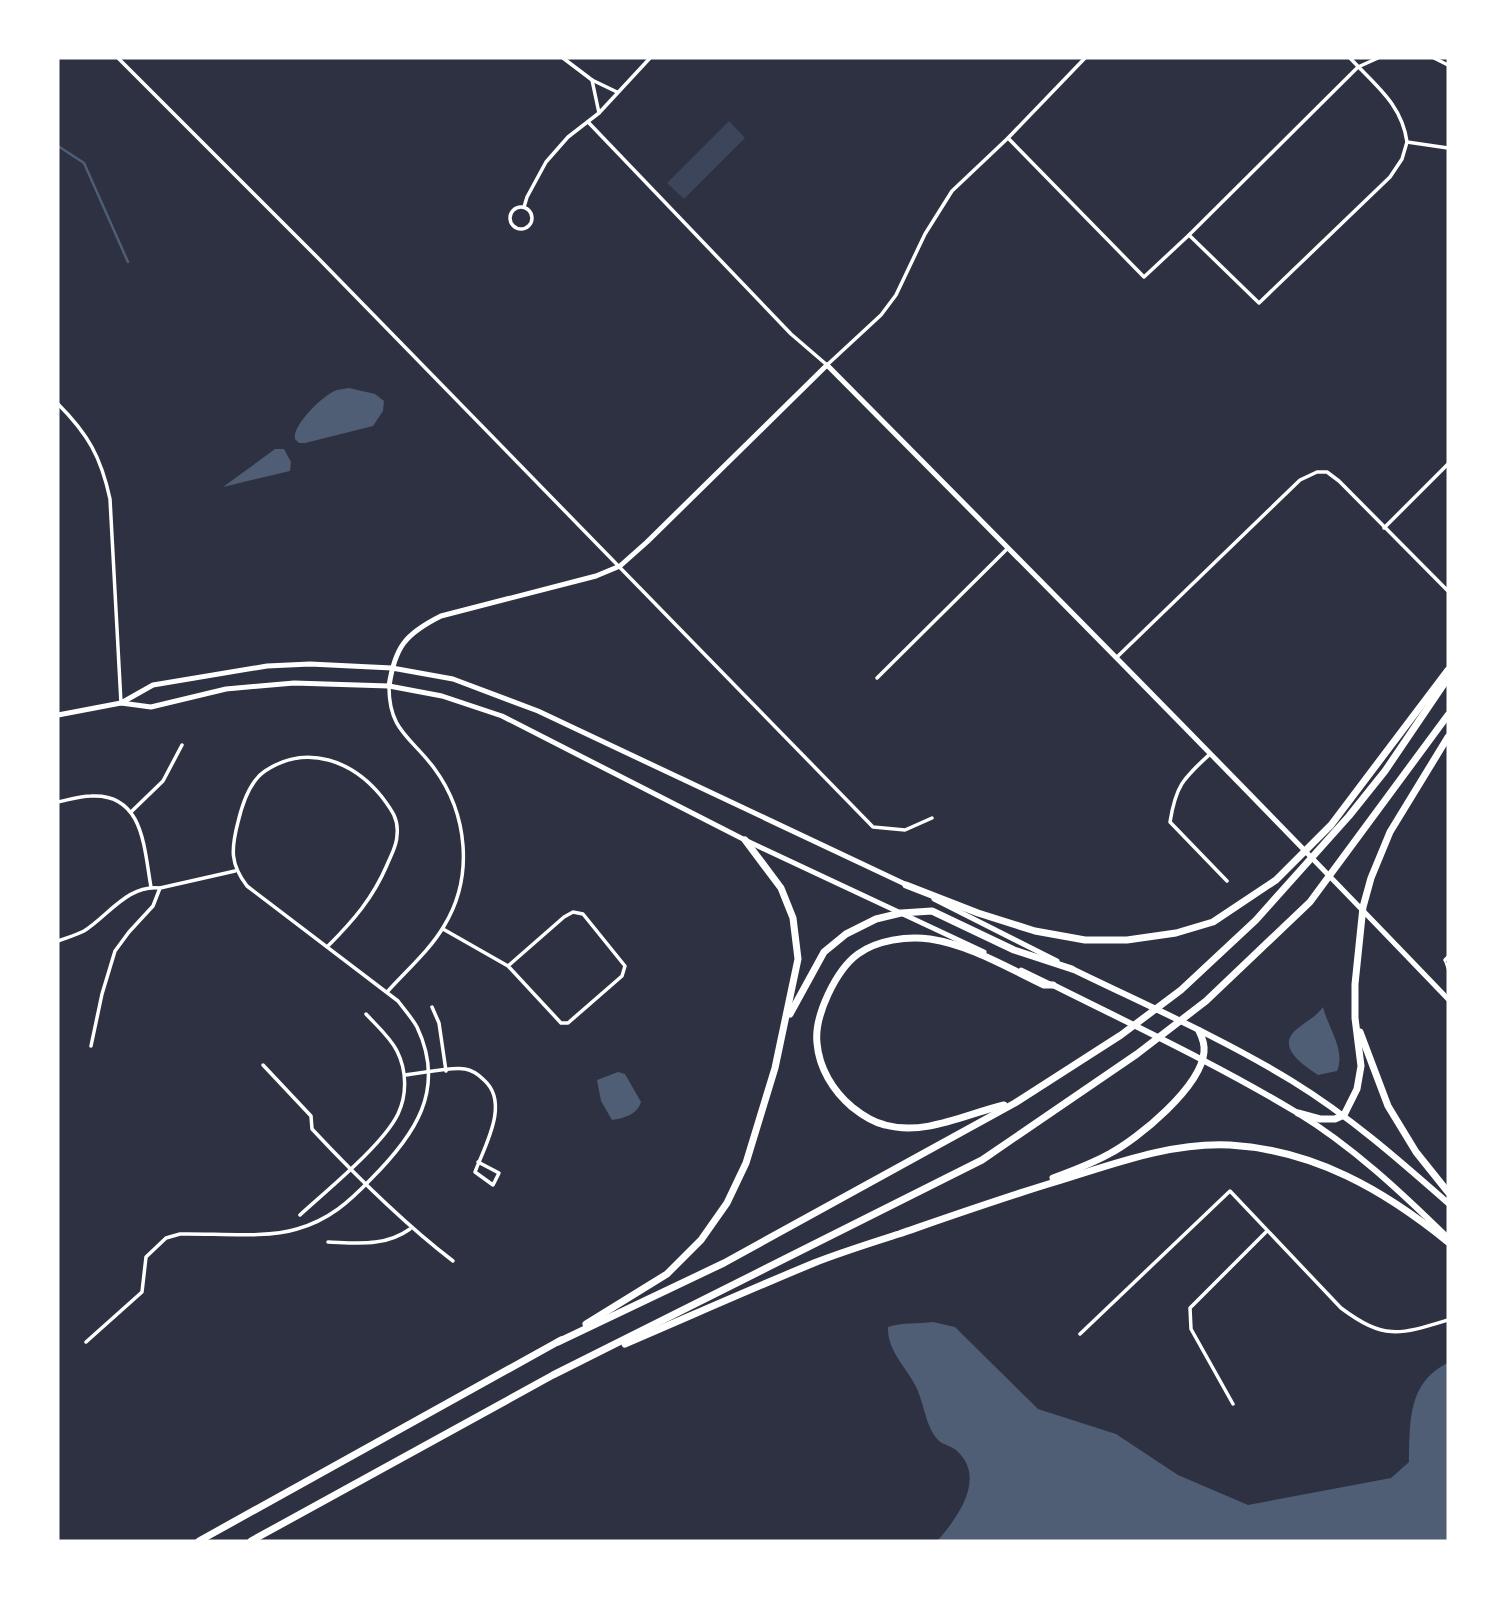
<svg xmlns="http://www.w3.org/2000/svg" width="1506" height="1599" font-family="'Exo 2',sans-serif">
<style>
.green{fill:#3c4559}
.water{fill:#4f5d75}
.lines{fill:none;stroke-linecap:round;stroke-linejoin:round}
.stream{stroke:#4f5d75;stroke-width:2.5}
.service{stroke:#fff;stroke-width:2}
.minor{stroke:#fff;stroke-width:3.5}
.secondary{stroke:#fff;stroke-width:5}
.primary{stroke:#fff;stroke-width:6}
.motorway{stroke:#fff;stroke-width:7}
</style>
<rect width="100%" height="100%" fill="#2d3142"/>
<!-- green -->
<path class="green" d="M729,121L745,138L684,199L667,183Z"/>
<!-- water -->
<g class="water">
<path d="M349,388L375,394L384,401L383,411L373,426L305,443H299L295,439C292,425 324,394 337,390C341,389 345,389 349,388Z"/>
<path d="M275,449H284L291,462L290,471L223,487Z"/>
<path d="M1323,1007C1328,1028 1346,1050 1337,1071L1318,1075C1303,1065 1275,1047 1297,1029C1306,1021 1316,1017 1323,1007Z"/>
<path d="M618,1072L625,1074L641,1102C637,1115 624,1118 612,1120L601,1101L597,1080Z"/>
<path d="M933,1322L955,1327L1038,1409L1116,1434L1178,1475L1248,1505L1391,1478L1409,1462C1410,1424 1407,1382 1448,1363V1541H937C957,1519 987,1478 957,1451C952,1446 943,1445 938,1440C925,1426 924,1401 915,1385C905,1366 887,1350 888,1327C902,1322 918,1324 933,1322Z"/>
</g>
<g class="lines">
<!-- stream -->
<path class="stream" d="M58,146L84,163L128,262"/>
<!-- service -->
<path class="service" d="M1445,961L1448,970"/>
<!-- minor -->
<g class="minor">
<path d="M118,58L318,258L873,827L905,830L932,818"/>
<path d="M563,58L592,80L599,113"/>
<path d="M1350,58C1375,85 1402,104 1407,142L1448,148"/>
<path d="M1434,58L1448,65"/>
<path d="M592,80L617,92"/>
<path d="M589,123L791,334L827,365L881,315L896,295L925,234L952,191L1008,138L1085,58"/>
<path d="M1008,138L1144,277L1189,235L1358,67L1378,58"/>
<circle cx="521" cy="218" r="11"/>
<path d="M524,207L527,197L546,162L568,137L599,113L650,58"/>
<path d="M1189,235L1259,303L1390,177L1402,159L1407,142"/>
<path d="M58,404C88,434 101,457 110,499L121,703"/>
<path d="M1384,528L1448,464"/>
<path d="M1117,657L1300,480L1317,472H1327L1339,481L1448,591"/>
<path d="M877,678L1007,549"/>
<path d="M1210,754C1183,779 1176,785 1170,822L1227,881"/>
<path d="M58,802C68,800 80,796 91,796C144,793 144,849 151,887"/>
<path d="M132,811L163,781L182,745"/>
<path d="M443,929L508,966L561,1023H568L622,976L625,966L583,914L573,912L564,917L508,966"/>
<path d="M58,941C66,938 76,935 84,931C108,916 128,884 160,888L235,871"/>
<path d="M1445,960L1448,957"/>
<path d="M388,991C407,970 430,950 444,926C474,877 468,814 434,768C411,737 389,731 389,687"/>
<path d="M432,1007L439,1023L446,1071"/>
<path d="M91,1046L102,994L115,951L129,932L153,906L160,888"/>
<path d="M263,1065L311,1116L312,1129C356,1176 402,1222 453,1261"/>
<path d="M405,1075C419,1074 452,1066 465,1069C472,1070 479,1075 484,1080C510,1103 485,1145 475,1172L493,1185L499,1173L478,1162"/>
<path d="M300,1215C326,1191 383,1145 398,1114C407,1095 407,1071 397,1051C390,1037 377,1026 366,1014"/>
<path d="M328,1242C357,1243 385,1247 410,1229"/>
<path d="M1080,1334L1230,1191L1341,1308C1384,1340 1399,1335 1448,1320"/>
<path d="M86,1342L142,1292L146,1257L166,1238L180,1234C214,1233 265,1239 297,1229C329,1220 349,1202 371,1179C414,1136 447,1090 417,1027C412,1018 404,1009 398,1001L247,886C230,864 231,849 238,822C242,805 250,781 265,771C307,743 353,761 382,797C391,809 399,819 397,835C397,846 391,855 387,865C373,898 353,921 328,946"/>
<path d="M1233,1404L1191,1329L1190,1308L1267,1231"/>
</g>
<!-- secondary -->
<g class="secondary">
<path d="M389,686C395,647 405,634 441,616L596,576L620,566L647,542L827,365C1035,575 1243,785 1448,999"/>
<path d="M121,703L151,707L226,689L294,683L389,686L442,696L502,716L745,840L984,952"/>
<path d="M58,715L121,703L153,685L267,666L310,664L392,668L453,679L538,711L907,885"/>
<path d="M934,899L1057,961"/>
<path d="M1021,970L1050,984"/>
</g>
<!-- primary -->
<g class="primary">
<path d="M1072,969C1146,1005 1222,1038 1292,1081C1349,1116 1398,1159 1448,1203"/>
<path d="M1053,985C1135,1026 1218,1065 1296,1112C1352,1146 1401,1192 1448,1238"/>
</g>
<!-- motorway -->
<g class="motorway">
<path d="M906,885L978,913L1035,931L1085,940H1127L1176,933L1213,922L1276,880L1331,825L1448,670"/>
<path d="M790,1014L824,952L846,934L876,919L901,913L932,911L1014,950L1072,969"/>
<path d="M1360,1032L1388,1106L1416,1152L1448,1192"/>
<path d="M1004,1105C966,1114 925,1136 885,1125C872,1122 862,1115 852,1107C833,1091 819,1068 817,1043C814,1016 836,970 858,954C877,940 907,936 930,939C970,945 1008,968 1044,985H1053"/>
<path d="M1298,1113L1320,1119H1335L1344,1115L1357,1089L1361,1066L1355,1018V984L1363,907L1371,878L1390,832L1448,737"/>
<path d="M1053,1178C1072,1171 1091,1164 1109,1154C1138,1139 1201,1087 1204,1052C1205,1044 1202,1037 1199,1031"/>
<path d="M586,1324L667,1274L701,1240L727,1203L746,1163L775,1068L798,959L793,918L781,888L745,840"/>
<path d="M558,1342L724,1263L1015,1103L1121,1035L1181,990L1256,920L1349,816L1385,771L1448,678"/>
<path d="M625,1344C688,1317 751,1289 814,1263C842,1252 871,1243 899,1234C951,1216 1002,1198 1055,1182C1111,1165 1170,1142 1230,1145C1314,1150 1384,1190 1448,1242"/>
<path d="M199,1541L561,1340"/>
<path d="M251,1541L553,1375L982,1160L1137,1054L1206,1001L1310,902L1448,715"/>
</g>
</g>
<!-- border -->
<rect width="1506" height="1599" fill="none" stroke="#ffffff" stroke-width="119"/>
</svg>
